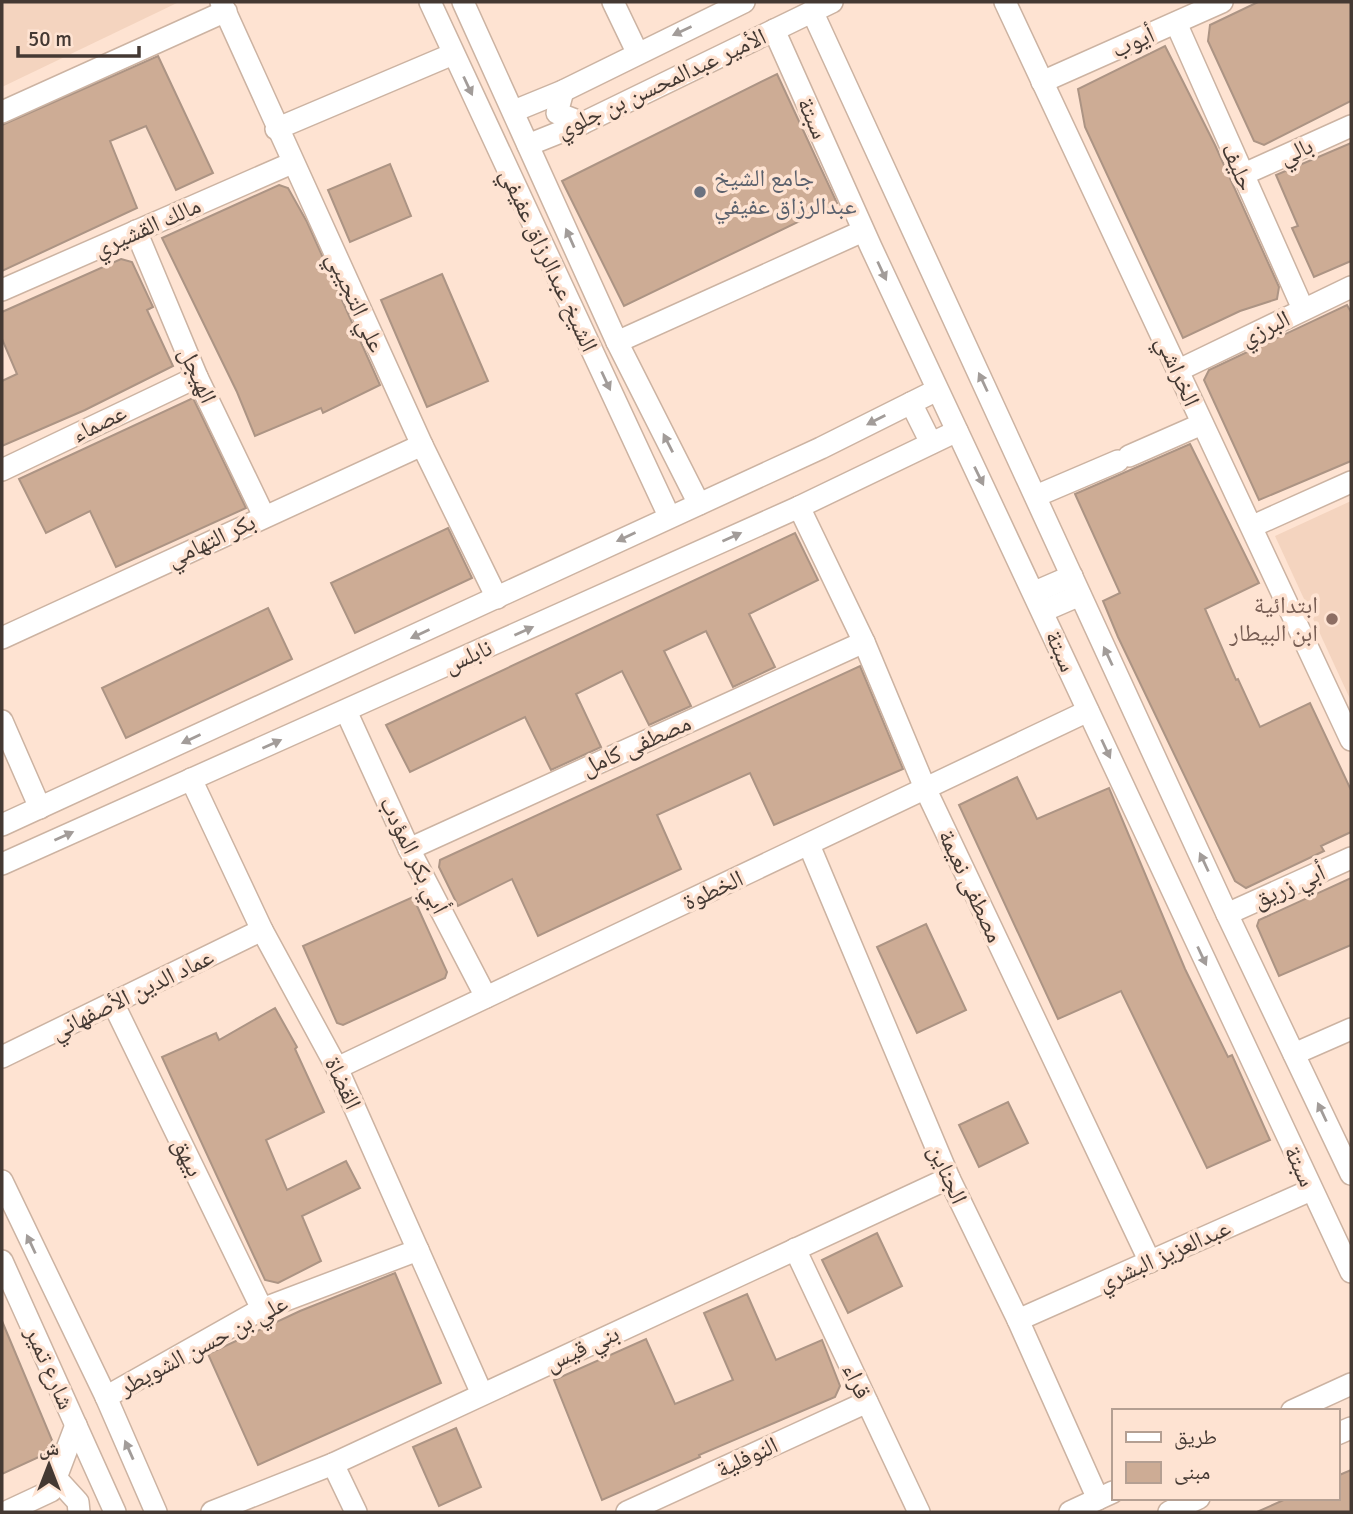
<svg xmlns="http://www.w3.org/2000/svg" width="1353" height="1514" font-family="Signika,'Noto Naskh Arabic',sans-serif">
<style>
.built{fill:#f4d4bf}
.building{fill:#cdac95;stroke:#ac9484;stroke-width:2}
.lines{fill:none;stroke-linecap:round;stroke-linejoin:round}
.minor-casing{stroke:#ccb3a2;stroke-width:24}
.minor{stroke:#fff;stroke-width:21}
.oneway{fill:#a29c99}
.worship-dot{fill:#6b7280;stroke:#fee3d2;stroke-width:2.5}
.education-dot{fill:#8d6e63;stroke:#fee3d2;stroke-width:2.5}
.labels{text-anchor:middle;stroke-width:7;stroke-linejoin:round;paint-order:stroke}
.street-label{font-size:24px;fill:#443933;stroke:#fee3d2}
.worship-label{font-size:24px;fill:#5b616d;stroke:#fee3d2;text-anchor:start}
.education-label{font-size:24px;fill:#785e54;stroke:#fee3d2;text-anchor:end}
</style>
<rect width="100%" height="100%" fill="#fee3d2"/>
<!-- built -->
<g class="built">
<path d="M2,2H179L2,87Z"/>
<path d="M1351,501V701L1275,536Z"/>
</g>
<!-- building -->
<g class="building">
<path d="M1258,2H1351V101L1264,145L1254,141L1208,41L1210,25Z"/>
<path d="M1165,46L1215,145L1279,287L1277,299L1240,311L1183,338L1085,127L1078,89Z"/>
<path d="M158,56L213,173L176,190L146,126L110,141L137,208L2,271V125Z"/>
<path d="M777,74L837,203L624,306L562,181Z"/>
<path d="M1351,143V261L1314,277L1292,228L1298,226L1276,175Z"/>
<path d="M390,164L411,216L350,242L328,190Z"/>
<path d="M279,185L288,188L307,222L380,385L323,413L321,408L255,436L237,392L162,238Z"/>
<path d="M121,259L132,262L153,307L147,310L173,366L85,410L2,446V381L17,374L2,339V312Z"/>
<path d="M442,274L488,381L427,407L381,300Z"/>
<path d="M1347,305L1351,312V461L1259,500L1204,380L1209,370Z"/>
<path d="M193,398L246,508L116,567L90,511L46,533L19,479Z"/>
<path d="M1190,444L1259,583L1205,609L1236,680L1238,679L1260,727L1310,703L1351,790V832L1321,846L1324,851L1246,888L1235,881L1118,637L1103,601L1120,593L1075,494Z"/>
<path d="M448,528L472,578L355,633L331,583Z"/>
<path d="M795,533L818,580L749,614L775,667L733,687L706,631L664,651L691,706L649,725L622,671L576,694L601,747L551,770L525,717L410,772L386,725Z"/>
<path d="M268,608L292,659L126,738L102,688Z"/>
<path d="M860,666L903,769L774,825L750,773L657,815L681,869L538,936L512,879L458,906L439,867L440,860Z"/>
<path d="M1017,777L1037,819L1109,788L1185,969L1228,1057L1232,1055L1270,1140L1207,1168L1121,991L1058,1019L959,805Z"/>
<path d="M1351,878V945L1279,976L1257,926L1259,920Z"/>
<path d="M413,897L447,972L445,978L343,1025L337,1023L303,946Z"/>
<path d="M926,924L966,1010L917,1033L877,947Z"/>
<path d="M275,1008L297,1047L295,1049L324,1112L266,1140L287,1190L346,1161L360,1188L302,1216L321,1261L278,1283L265,1280L162,1057L216,1033L219,1040Z"/>
<path d="M1008,1102L1028,1143L979,1167L959,1125Z"/>
<path d="M877,1233L902,1286L848,1313L822,1260Z"/>
<path d="M395,1273L441,1383L258,1465L208,1354L300,1311Z"/>
<path d="M747,1294L776,1360L822,1340L840,1386L835,1397L699,1455L700,1457L602,1500L554,1380L646,1339L675,1404L733,1380L704,1313Z"/>
<path d="M2,1321L54,1445L52,1451L2,1474Z"/>
<path d="M456,1428L481,1487L439,1506L413,1447Z"/>
<path d="M1351,1470V1512H1257L1288,1498H1337V1476Z"/>
</g>
<g class="lines">
<!-- minor casing -->
<g class="minor-casing">
<g id="minor">
<path d="M221,2L422,445L497,598"/>
<path d="M430,2L669,516"/>
<path d="M463,2L617,342L699,504"/>
<path d="M613,2L637,52"/>
<path d="M1005,2L1351,740"/>
<path d="M812,11L1227,914L1351,1174"/>
<path d="M1176,23L1303,309"/>
<path d="M774,30L871,247L1351,1272"/>
<path d="M1042,82L1222,2"/>
<path d="M563,91L557,113L583,123"/>
<path d="M514,111L563,91L744,2"/>
<path d="M2,112L226,11"/>
<path d="M276,129L453,54"/>
<path d="M528,145L583,123L832,2"/>
<path d="M1242,175L1351,126"/>
<path d="M136,231L197,377L264,516"/>
<path d="M2,290L292,163"/>
<path d="M617,342L863,231"/>
<path d="M1179,370L1351,287"/>
<path d="M911,403L931,443"/>
<path d="M1129,456L1202,424"/>
<path d="M2,470L197,377"/>
<path d="M1036,496L1118,461"/>
<path d="M799,507L864,642L925,788L1150,1262"/>
<path d="M1253,526L1351,482"/>
<path d="M1035,592L1072,576"/>
<path d="M1043,611L1080,595"/>
<path d="M2,638L422,445"/>
<path d="M346,711L409,849L486,997"/>
<path d="M2,721L40,808"/>
<path d="M191,779L262,930L337,1068L482,1394"/>
<path d="M2,825L821,448L937,390"/>
<path d="M809,845L949,1178L1018,1320L1098,1499"/>
<path d="M409,849L864,642"/>
<path d="M2,864L799,507L957,431"/>
<path d="M1227,914L1351,858"/>
<path d="M114,1005L262,1309"/>
<path d="M1294,1054L1351,1029"/>
<path d="M2,1057L262,930"/>
<path d="M337,1068L1088,711"/>
<path d="M2,1181L106,1397L156,1512"/>
<path d="M795,1249L919,1512"/>
<path d="M2,1261L115,1512"/>
<path d="M1018,1320L1311,1190"/>
<path d="M106,1397L262,1309L418,1250"/>
<path d="M1292,1411L1351,1384"/>
<path d="M1337,1434L1351,1428"/>
<path d="M333,1464L356,1512"/>
<path d="M57,1479L78,1502L79,1512"/>
<path d="M6,1512L51,1491L76,1425"/>
<path d="M212,1512L333,1464L949,1178"/>
<path d="M627,1512L867,1402"/>
<path d="M1070,1512L1113,1492"/>
<path d="M1169,1512L1199,1498"/>
</g>
</g>
<!-- minor -->
<use href="#minor" class="minor"/>
</g>
<!-- one-way arrows -->
<defs><path id="oneway-solid" d="M-6-.8H1V-3.2L6.5 0L1 3.2V.8H-6Z" transform="scale(1.75)"/></defs>
<g class="oneway">
<use href="#oneway-solid" transform="translate(682 31) rotate(155)"/>
<use href="#oneway-solid" transform="translate(468 86) rotate(65)"/>
<use href="#oneway-solid" transform="translate(570 238) rotate(-114)"/>
<use href="#oneway-solid" transform="translate(882 271) rotate(65)"/>
<use href="#oneway-solid" transform="translate(606 381) rotate(65)"/>
<use href="#oneway-solid" transform="translate(983 382) rotate(-115)"/>
<use href="#oneway-solid" transform="translate(876 420) rotate(153)"/>
<use href="#oneway-solid" transform="translate(668 443) rotate(-117)"/>
<use href="#oneway-solid" transform="translate(979 476) rotate(64)"/>
<use href="#oneway-solid" transform="translate(626 537) rotate(155)"/>
<use href="#oneway-solid" transform="translate(732 537) rotate(-24)"/>
<use href="#oneway-solid" transform="translate(524 631) rotate(-24)"/>
<use href="#oneway-solid" transform="translate(420 634) rotate(155)"/>
<use href="#oneway-solid" transform="translate(1108 656) rotate(-115)"/>
<use href="#oneway-solid" transform="translate(191 739) rotate(155)"/>
<use href="#oneway-solid" transform="translate(272 744) rotate(-24)"/>
<use href="#oneway-solid" transform="translate(1106 749) rotate(65)"/>
<use href="#oneway-solid" transform="translate(64 836) rotate(-24)"/>
<use href="#oneway-solid" transform="translate(1204 862) rotate(-115)"/>
<use href="#oneway-solid" transform="translate(1202 956) rotate(65)"/>
<use href="#oneway-solid" transform="translate(1322 1112) rotate(-115)"/>
<use href="#oneway-solid" transform="translate(31 1244) rotate(-115)"/>
<use href="#oneway-solid" transform="translate(129 1450) rotate(-114)"/>
</g>
<!-- markers -->
<circle class="worship-dot" cx="700" cy="192" r="7"/>
<circle class="education-dot" cx="1332" cy="619" r="7"/>
<g class="labels">
<!-- street labels -->
<g class="street-label">
<text transform="translate(1133 42) rotate(-24)" y="8">أيوب</text>
<text transform="translate(661 83) rotate(-25)" y="8">الأمير عبدالمحسن بن جلوي</text>
<text transform="translate(813 118) rotate(66)" y="8">سبتة</text>
<text transform="translate(1296 151) rotate(-24)" y="8">بالي</text>
<text transform="translate(1238 167) rotate(66)" y="8">حليف</text>
<text transform="translate(147 227) rotate(-24)" y="8">مالك القشيري</text>
<text transform="translate(549 260) rotate(65)" y="8">الشيخ عبدالرزاق عفيفي</text>
<text transform="translate(356 302) rotate(65)" y="8">علي التجيبي</text>
<text transform="translate(1265 328) rotate(-26)" y="8">البرزي</text>
<text transform="translate(1178 371) rotate(66)" y="8">الخراشي</text>
<text transform="translate(198 375) rotate(66)" y="8">الهيجل</text>
<text transform="translate(99 423) rotate(-26)" y="8">عصماء</text>
<text transform="translate(211 540) rotate(-25)" y="8">بكر التهامي</text>
<text transform="translate(1061 651) rotate(66)" y="8">سبتة</text>
<text transform="translate(468 656) rotate(-24)" y="8">نابلس</text>
<text transform="translate(636 745) rotate(-24)" y="8">مصطفى كامل</text>
<text transform="translate(414 855) rotate(64)" y="8">أبي بكر المؤدب</text>
<text transform="translate(971 886) rotate(65)" y="8">مصطفى نعيمة</text>
<text transform="translate(1289 886) rotate(-24)" y="8">أبي زريق</text>
<text transform="translate(713 890) rotate(-25)" y="8">الخطوة</text>
<text transform="translate(132 994) rotate(-26)" y="8">عماد الدين الأصفهاني</text>
<text transform="translate(343 1083) rotate(65)" y="8">القضاة</text>
<text transform="translate(188 1157) rotate(64)" y="8">بيهق</text>
<text transform="translate(1300 1166) rotate(65)" y="8">سبتة</text>
<text transform="translate(948 1174) rotate(66)" y="8">الجناين</text>
<text transform="translate(1164 1255) rotate(-24)" y="8">عبدالعزيز البشري</text>
<text transform="translate(203 1345) rotate(-28)" y="8">علي بن حسن الشويطر</text>
<text transform="translate(582 1348) rotate(-25)" y="8">بني قيس</text>
<text transform="translate(50 1368) rotate(66)" y="8">شارع تمير</text>
<text transform="translate(857 1381) rotate(65)" y="8">قراء</text>
<text transform="translate(747 1457) rotate(-25)" y="8">النوفلية</text>
</g>
<!-- worship labels -->
<g class="worship-label">
<text x="714" y="186">جامع الشيخ<tspan x="714" dy="28">عبدالرزاق عفيفي</tspan></text>
</g>
<!-- education labels -->
<g class="education-label">
<text x="1318" y="613">ابتدائية<tspan x="1318" dy="28">ابن البيطار</tspan></text>
</g>
</g>
<!-- border -->
<rect width="1353" height="1514" fill="none" stroke="#443933" stroke-width="7"/>
<!-- legend -->
<rect x="1112" y="1409" width="228" height="91" fill="#fee3d2" stroke="#b49f92" stroke-width="2"/>
<rect x="1126" y="1432" width="35" height="10" fill="#ffffff" stroke="#b49f92" stroke-width="2"/>
<text x="1174" y="1444" font-size="21" fill="#443933">طريق</text>
<rect x="1126" y="1462" width="35" height="21" fill="#cdac95" stroke="#b49f92" stroke-width="2"/>
<text x="1174" y="1479" font-size="21" fill="#443933">مبنى</text>
<!-- north arrow -->
<g transform="translate(49 1465)" stroke="#fee3d2" stroke-width="5" paint-order="stroke">
<path d="M0-5L12 26L0 18L-12 26Z" fill="#443933"/>
<text y="-10" font-size="19" font-weight="bold" text-anchor="middle" fill="#443933">ش</text>
</g>
<!-- scale -->
<path d="M18 46v10h121v-10" fill="none" stroke="#443933" stroke-width="3.5"/>
<text x="28" y="46" font-size="21" fill="#443933" stroke="#fee3d2" stroke-width="5" paint-order="stroke">50 m</text>
</svg>
